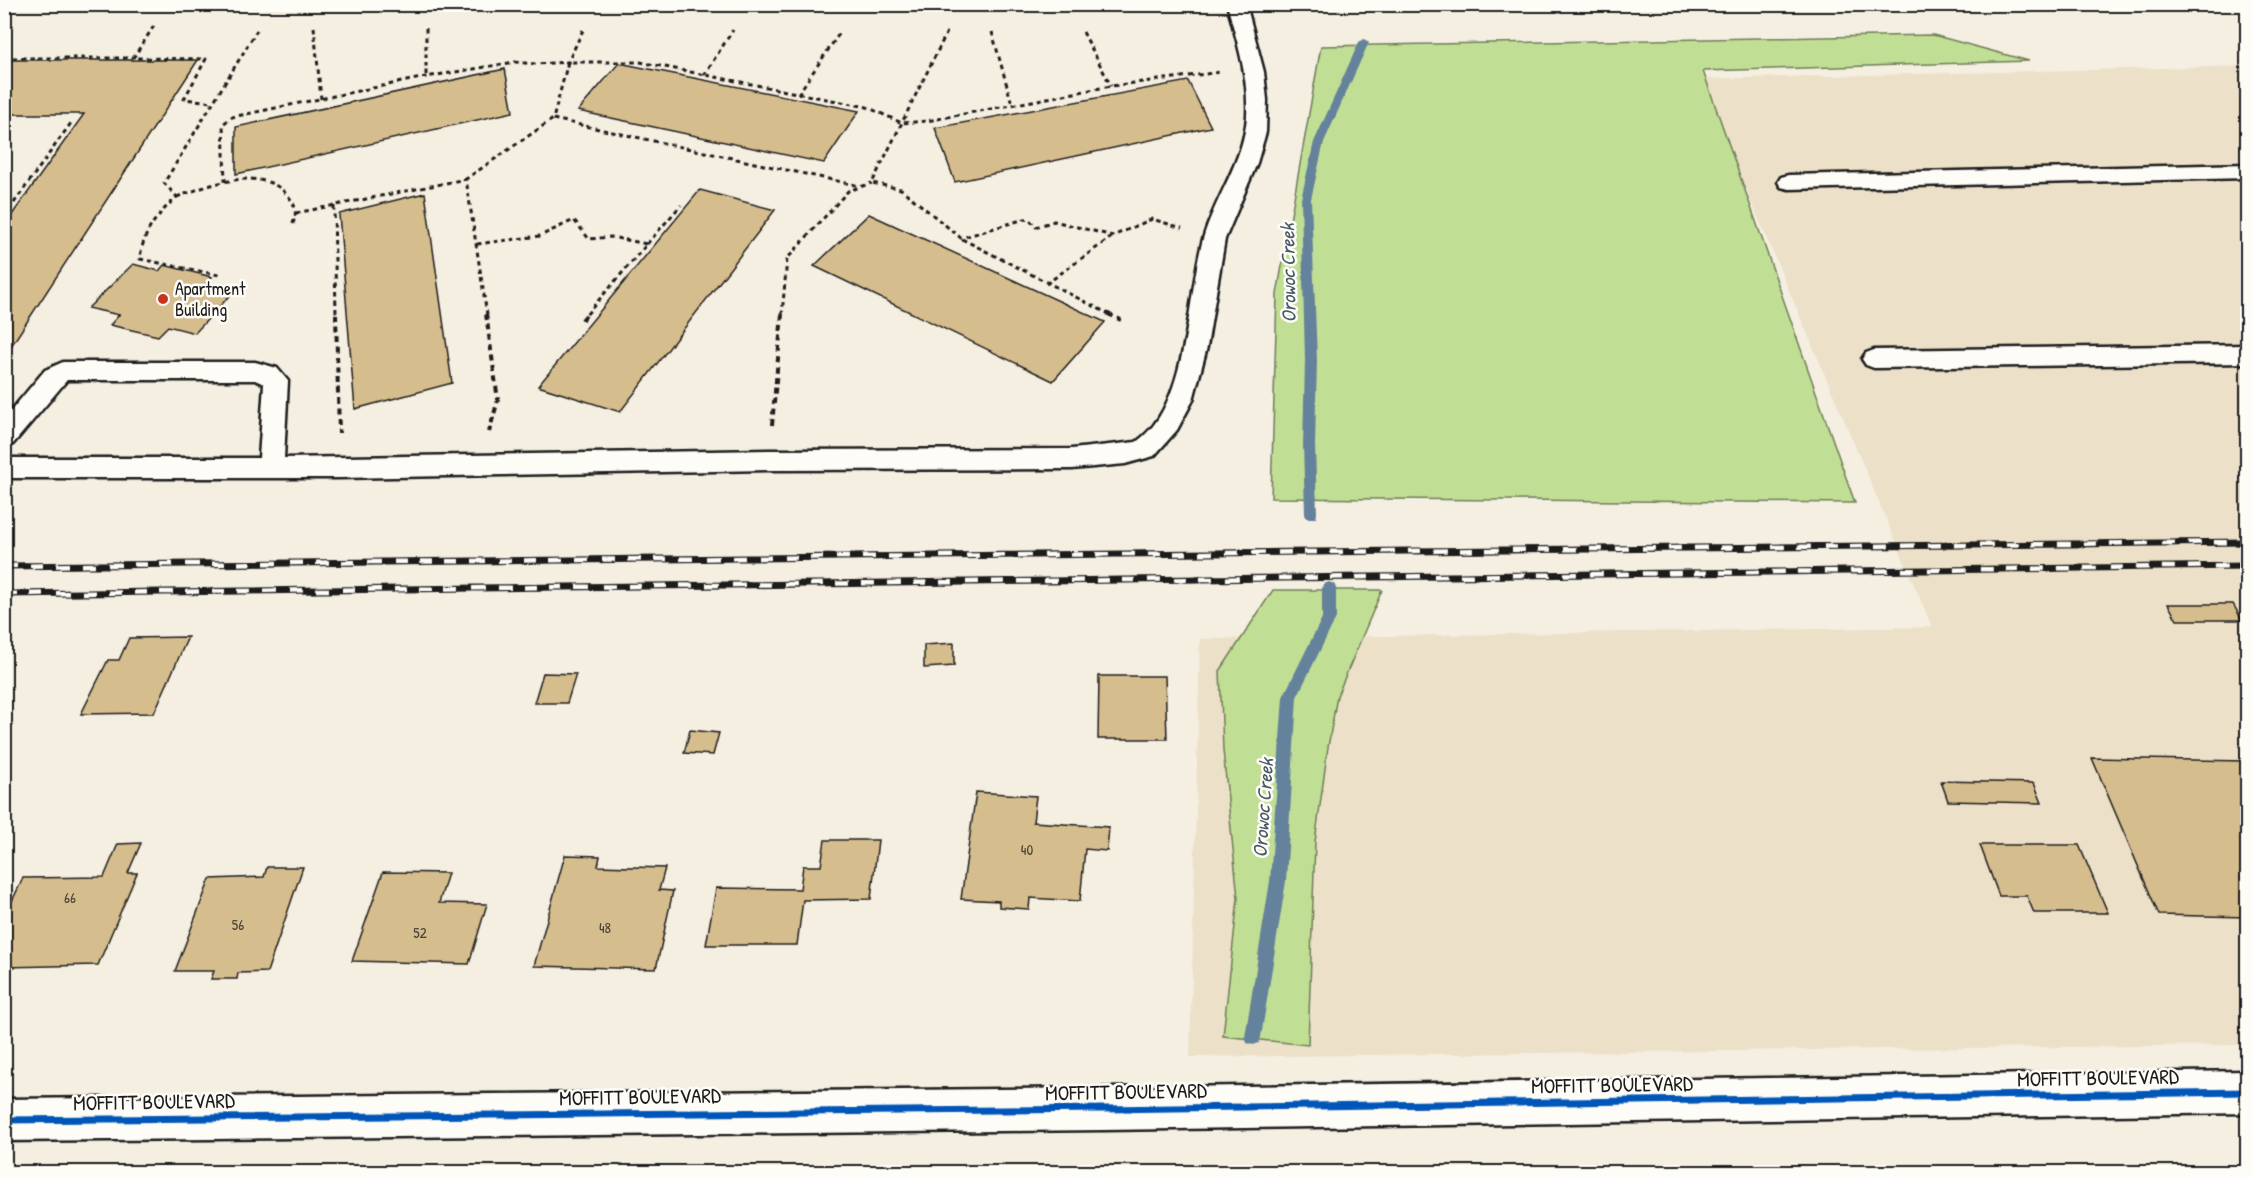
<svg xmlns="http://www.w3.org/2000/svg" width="2252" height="1177" font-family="'Patrick Hand',sans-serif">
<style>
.built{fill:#ece0c8}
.green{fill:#c1de95;stroke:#6e7d58;stroke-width:1.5}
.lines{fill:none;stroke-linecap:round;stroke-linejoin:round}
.stream{fill:#65829c;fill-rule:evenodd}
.building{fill:#d6bd8d;stroke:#1c1c1c;stroke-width:1.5}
.service-casing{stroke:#1c1c1c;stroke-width:5}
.minor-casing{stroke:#1c1c1c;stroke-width:5}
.path-far1{stroke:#1c1c1c;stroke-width:3;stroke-dasharray:4.5 4;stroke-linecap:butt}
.path{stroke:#1c1c1c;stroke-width:4;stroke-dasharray:6 4.5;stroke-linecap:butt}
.service{fill:#fdfcf7;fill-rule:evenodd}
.minor{fill:#fdfcf7;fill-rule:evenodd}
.rail-casing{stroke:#1c1c1c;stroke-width:7}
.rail{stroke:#fdfcf7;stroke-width:4.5;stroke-dasharray:13;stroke-linecap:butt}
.cycleway-casing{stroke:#fdfcf7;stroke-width:10}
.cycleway{stroke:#0057b8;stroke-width:7}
.poi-dot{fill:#c8321e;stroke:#fdfcf7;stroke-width:2}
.labels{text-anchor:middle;stroke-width:5;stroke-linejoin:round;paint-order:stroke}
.number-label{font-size:15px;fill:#4a4438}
.poi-label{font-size:18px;fill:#1c1c1c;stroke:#fdfcf7;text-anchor:start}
.water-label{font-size:20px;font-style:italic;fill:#475867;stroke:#fdfcf7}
.near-street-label{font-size:21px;fill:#1c1c1c;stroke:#fdfcf7}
</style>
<rect width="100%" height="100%" fill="#f5efe2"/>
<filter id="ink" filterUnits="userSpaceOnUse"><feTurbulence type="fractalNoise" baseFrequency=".0167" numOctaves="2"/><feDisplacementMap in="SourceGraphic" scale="12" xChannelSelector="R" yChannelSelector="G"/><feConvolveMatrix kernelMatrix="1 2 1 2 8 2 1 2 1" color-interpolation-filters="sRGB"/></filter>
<g filter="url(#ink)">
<!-- built -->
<path class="built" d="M2247,66V1045L1190,1057L1200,639L1932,627L1699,79Z"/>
<!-- green -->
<g class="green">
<path d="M1933,35L2029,61L1703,71L1855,503L1271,498L1277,294L1321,46Z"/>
<path d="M1273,590H1382L1337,696L1328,747L1315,842L1308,1045L1223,1036L1238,898L1223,750L1220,671Z"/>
</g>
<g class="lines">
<!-- stream -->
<g class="stream">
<path d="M1364,39L1369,42L1324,142L1311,199L1317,360L1315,445L1317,514L1316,518H1306L1305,514L1303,445L1305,360L1301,199L1314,142L1359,42Z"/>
<path d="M1329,582L1334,584L1336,588V618L1297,697L1286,881L1261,1037L1259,1043L1253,1045L1247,1043L1245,1037L1270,881L1283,697L1322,618V588L1324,584Z"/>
</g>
</g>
<!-- building -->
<g class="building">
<path d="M4,60H198L4,357V226L84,114H4Z"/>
<path d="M619,63L859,111L824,163L578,111Z"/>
<path d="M505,69L513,112L236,174V127Z"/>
<path d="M1188,81L1211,127L955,182L935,128Z"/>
<path d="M700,190L775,210L620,412L538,386Z"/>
<path d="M425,193L452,383L355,409L339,214Z"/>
<path d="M869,214L1105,322L1053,381L814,266Z"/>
<path d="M133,264L159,271L164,265L212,277L206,283L236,289L195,333L168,326L158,336L110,325L119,315L88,308Z"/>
<path d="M2168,604H2233L2242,620H2177Z"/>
<path d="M188,637L154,713L81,714L108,660H119L129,638Z"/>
<path d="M954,643V666L924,668V645Z"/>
<path d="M543,673L576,674L567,703H534Z"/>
<path d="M1099,676H1165L1167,739H1098Z"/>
<path d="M690,730L719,733L713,755L684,753Z"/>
<path d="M2092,758L2244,761L2248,768V917L2159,915Z"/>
<path d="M1941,781L2034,783L2042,803L1948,801Z"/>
<path d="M976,792L1036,796L1033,822L1109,827L1107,851L1085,849L1080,901L1030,898L1029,909L999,907V901L961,899Z"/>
<path d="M825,840H878L871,899L803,900L797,945H706L716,888L800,889L803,866H821Z"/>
<path d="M141,843L128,873H137L98,965L4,967V918L23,878L104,877L118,844Z"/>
<path d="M1980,845H2079L2108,913H2034L2027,896H1999Z"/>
<path d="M565,855L600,856L598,866L665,868L659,890L673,891L656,969L534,966Z"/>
<path d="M267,867H303L267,972L238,973L237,979H211L214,971H175L210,879L264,877Z"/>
<path d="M383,872L448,873L439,903L487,904L469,964L352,961Z"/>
</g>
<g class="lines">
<!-- service casing -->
<g class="service-casing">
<g id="service">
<path d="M1227,4H1246L1264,72L1267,100L1266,132L1257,163L1225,239L1207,347L1193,400L1177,430L1154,456L1125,464L1072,469L769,470L339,478H4V458H259L264,384L255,380H67L13,444L4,447V419L45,370L63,362H255L277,368L288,381L284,458L769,450L1072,449L1136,442C1189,407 1187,296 1203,239C1215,197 1244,161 1247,116C1249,78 1237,41 1227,4Z"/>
<path d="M2248,164V178L1789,189L1781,187L1778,182L1781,177L1789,175Z"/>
<path d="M2248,345V363L1874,368L1866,365L1862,359L1866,353L1874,350Z"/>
</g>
</g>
<!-- minor casing -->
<g class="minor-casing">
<path id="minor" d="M2248,1071V1113L1104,1130L4,1141V1099L1104,1088Z"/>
</g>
<!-- path-far1 -->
<g class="path-far1">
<path d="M154,26L133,58L206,59L184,99L213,102"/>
<path d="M314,27L321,99"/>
<path d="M426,28V77"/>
<path d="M947,32L872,183L901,189L961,238L1028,218L1036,227L1054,221L1113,236L1152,219L1182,228"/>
<path d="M992,32L1012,104"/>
<path d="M1083,32L1111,86"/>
<path d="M4,58H133"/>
<path d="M704,75L733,30"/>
<path d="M798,94L841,31"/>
<path d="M553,119L860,186"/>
<path d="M225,182L223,124L232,117L426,77L515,62L535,64L568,62L583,30"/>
<path d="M177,197C208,185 263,164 288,196C297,206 297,214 292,226"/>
<path d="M334,206L336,315"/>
<path d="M296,213L466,179"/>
<path d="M4,217L71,123"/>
<path d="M962,239L1111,315"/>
<path d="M477,244L540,236L574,220L589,239L611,237L647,244L586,315"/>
<path d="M647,244L681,205"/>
<path d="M219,275L140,259C143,231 157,215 177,197L164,183L259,27"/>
<path d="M1046,284L1113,236"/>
<path d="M487,315L466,179L553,119L568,62H640L867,107L902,123L927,121L1111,86L1221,72"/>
<path d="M782,315L787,259L848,191L872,183"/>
</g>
<!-- path -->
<g class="path">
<path d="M336,314L339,433"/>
<path d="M486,314L498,400L489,432"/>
<path d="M1108,314L1121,320"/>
<path d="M582,320L587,314"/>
<path d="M772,425L782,314"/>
</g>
<!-- service -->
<use href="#service" class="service"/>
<!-- minor -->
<use href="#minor" class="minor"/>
<!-- rail casing -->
<g class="rail-casing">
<g id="rail">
<path d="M4,566L2248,542"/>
<path d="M4,594L2248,566"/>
</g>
</g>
<!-- rail -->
<use href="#rail" class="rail"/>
<!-- cycleway casing -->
<g class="cycleway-casing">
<path id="cycleway" d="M4,1120L1104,1109L2248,1092"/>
</g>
<!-- cycleway -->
<use href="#cycleway" class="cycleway"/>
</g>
</g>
<!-- markers -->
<circle class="poi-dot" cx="163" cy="299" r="6"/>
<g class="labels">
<!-- number labels -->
<g class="number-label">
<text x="1027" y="855">40</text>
<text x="70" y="903">66</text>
<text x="238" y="930">56</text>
<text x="605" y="933">48</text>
<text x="420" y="938">52</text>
</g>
<!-- poi labels -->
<g class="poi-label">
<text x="175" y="295">Apartment<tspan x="175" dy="21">Building</tspan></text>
</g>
<!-- water labels -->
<g class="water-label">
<text transform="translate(1288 273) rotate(-91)" y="7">Orowoc Creek</text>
<text transform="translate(1263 808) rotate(-86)" y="7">Orowoc Creek</text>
</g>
<!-- near-street labels -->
<g class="near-street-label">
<text transform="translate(2098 1078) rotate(-1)" y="7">MOFFITT BOULEVARD</text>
<text transform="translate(1612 1085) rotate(-1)" y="7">MOFFITT BOULEVARD</text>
<text transform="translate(1126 1092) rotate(-1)" y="7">MOFFITT BOULEVARD</text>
<text transform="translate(640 1097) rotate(-1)" y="7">MOFFITT BOULEVARD</text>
<text transform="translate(154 1102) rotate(-1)" y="7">MOFFITT BOULEVARD</text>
</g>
</g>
<!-- margin -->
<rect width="2252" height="1177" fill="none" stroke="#fdfcf7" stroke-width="24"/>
<rect x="12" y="12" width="2228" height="1153" fill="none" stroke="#1c1c1c" stroke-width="2" filter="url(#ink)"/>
</svg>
